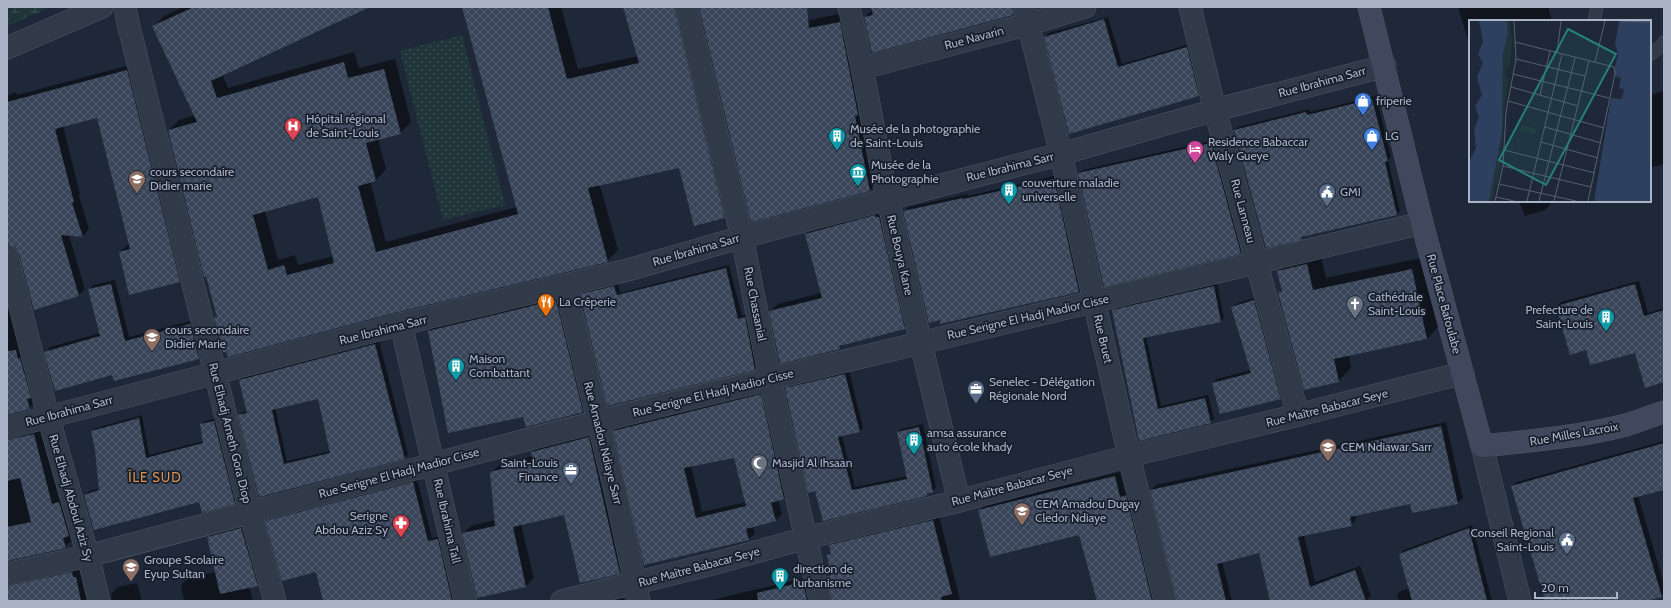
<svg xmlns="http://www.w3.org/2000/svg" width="1671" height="608" font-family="Cabin,sans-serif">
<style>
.wetland{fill:url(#wetland-marsh)}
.garden{fill:url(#garden-dots)}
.shadow{fill:#0007;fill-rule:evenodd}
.building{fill:url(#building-cross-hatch);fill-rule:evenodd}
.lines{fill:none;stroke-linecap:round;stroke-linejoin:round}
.lane-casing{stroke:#4f5767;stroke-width:13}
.street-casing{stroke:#4f5767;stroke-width:23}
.secondary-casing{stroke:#4f5767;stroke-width:23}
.lane{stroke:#313a49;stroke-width:12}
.street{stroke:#313a49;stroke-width:22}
.secondary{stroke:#3f485c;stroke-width:22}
.labels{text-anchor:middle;stroke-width:3.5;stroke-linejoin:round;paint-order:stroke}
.street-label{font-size:12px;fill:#abb4c6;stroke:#171f2d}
.poi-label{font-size:12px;fill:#abb4c6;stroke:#171f2d;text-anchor:start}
.neighbourhood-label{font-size:13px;letter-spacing:1px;fill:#dd944f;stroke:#171f2d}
.inset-road{fill:none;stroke:#566071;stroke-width:1}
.view{fill:#267f7b;fill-opacity:0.15;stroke:#267f7b;stroke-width:2}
.inset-edge{fill:none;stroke:#abb4c6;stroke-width:2}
</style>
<defs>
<pattern id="wetland-marsh" width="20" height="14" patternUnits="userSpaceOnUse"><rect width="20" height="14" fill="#20353a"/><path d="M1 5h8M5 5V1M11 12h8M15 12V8" fill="none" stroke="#3e5055"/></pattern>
<pattern id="garden-dots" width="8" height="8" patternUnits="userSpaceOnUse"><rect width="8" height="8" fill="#20353a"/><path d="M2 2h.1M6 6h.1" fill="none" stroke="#3e5055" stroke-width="1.8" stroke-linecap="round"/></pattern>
<pattern id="building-cross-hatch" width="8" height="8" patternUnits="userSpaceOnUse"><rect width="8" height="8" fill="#394559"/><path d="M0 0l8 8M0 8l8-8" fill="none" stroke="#535d6f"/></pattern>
</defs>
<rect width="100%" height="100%" fill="#1e2838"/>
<!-- wetland -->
<path class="wetland" d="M7,7H51L7,26Z"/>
<!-- garden -->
<path class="garden" d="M462,35L505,205L443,220L400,51Z"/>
<!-- shadow -->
<g class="shadow">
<path d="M183,7H367L222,74L228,88L354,52L359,68L395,59L411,122L400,133L378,139L386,169L376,180L370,181L386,242L517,207L463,7H561L578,69L638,56L624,7H686L735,207L724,217L680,167L600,185L618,250L607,261L215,318L218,315L169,130L179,120L195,115L154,26L164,16ZM319,196L334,256L298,265L295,255L278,260L265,211Z"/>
<path d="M700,7H784L789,24L850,12L881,179L870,190L752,220Z"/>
<path d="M872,7H1015L1006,16L865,17L873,9Z"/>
<path d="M1458,7H1548L1552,21H1470V47Z"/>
<path d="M1108,17L1122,64L1190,44L1202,92L1198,95L1070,133L1045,37L1049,33Z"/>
<path d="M134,64L186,275L179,282L120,252L127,245L130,244L98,117L63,126L80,194L79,196L89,229L83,236L69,235L85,289L79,295L20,253L17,247L7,243V96L16,92L17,95Z"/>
<path d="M1664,91V164L1650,168V95Z"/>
<path d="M1376,96L1391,157L1388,160L1400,211L1396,214L1305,235L1301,239L1235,131L1238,127L1310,109V112Z"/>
<path d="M1214,140L1244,250L1241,253L1079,173L1083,170Z"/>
<path d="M1058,175L1083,287L1079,292L940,319L904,211L909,207L967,194L968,196Z"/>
<path d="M1519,201H1550L1551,204L1545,210L1525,216Z"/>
<path d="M883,208L912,321L904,328L844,344L839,348L770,311L778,304L821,293L806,234L813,227Z"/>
<path d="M1320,252L1326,278L1425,257L1440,325L1427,339L1349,355L1351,368L1338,381L1279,292L1282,289L1278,272L1291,258Z"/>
<path d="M729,265L742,316L748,314L758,365L755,369L608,405L581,295L585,291L618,283L620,293Z"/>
<path d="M7,274L36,401L29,408L7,414Z"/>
<path d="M115,280L129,337L194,320L203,354L198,358L113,373L46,352L50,347L100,333L89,290L93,285Z"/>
<path d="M1639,281L1648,313L1664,308V381L1635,352L1586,349L1557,306L1561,302Z"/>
<path d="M1217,283L1224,318L1221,321L1146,337L1161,406L1208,395L1214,419L1210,422L1140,440L1113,311L1117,307Z"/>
<path d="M560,296L587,407L583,412L524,416L429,331L433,326Z"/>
<path d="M1257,297L1284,395L1280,398L1213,383L1216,379L1252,370L1232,307L1236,304Z"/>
<path d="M379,341L408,454L405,458L260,496L240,415L243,412L247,411L240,380L244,376ZM318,398L331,451L287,461L275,408Z"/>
<path d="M849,371L863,428L859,432L842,436L855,487L908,476L898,432L901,429L923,424L936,488L927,495L824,520L786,389L790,385Z"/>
<path d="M767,388L790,492L784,498L778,500L782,514L775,521L753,526L755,533L749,539L645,564L614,431L621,425ZM734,456L746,502L702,512L691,465Z"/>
<path d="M142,415L149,455L204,441L201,425L205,421L218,418L238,499L234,503L85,495L88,492L100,488L96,450L92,431L96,428Z"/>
<path d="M1446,422L1463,498L1457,503H1411L1355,515L1356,520L1351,525L1304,535L1315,582L1360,566L1371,596L1366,601H1272L1260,552L1222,561L1232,601H1178L1151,490L1156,485Z"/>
<path d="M41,428L59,498L66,495L76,529L70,534L72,540L65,547L7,560V431Z"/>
<path d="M597,429L628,565L620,573L581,582L565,514L521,524L534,578L526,586L463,534L471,526L495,520L491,473L499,465L533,456L532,452L540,444Z"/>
<path d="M1664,441V489L1638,495L1664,585V593L1661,596L1643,601H1546L1512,486L1517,482Z"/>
<path d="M1120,472L1125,492L1131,491L1159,601H1098L1080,533L980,510L985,505Z"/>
<path d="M417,479L432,538L442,536L455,595L451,599L445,601H325L317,571L266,522L271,518Z"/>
<path d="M939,515L960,600L972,601H833L828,576L832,572L828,556L832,552L830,546L836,540Z"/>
<path d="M248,522L264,578L257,585L249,587L253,601H184L181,585L188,578L216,572L208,537L215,530Z"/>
<path d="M1472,525L1492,601H1399L1397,594L1401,591L1410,588L1400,554L1404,550Z"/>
<path d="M78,566L80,571H82L96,601H7V577Z"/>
<path d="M808,577L814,601H708Z"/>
<path d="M137,583L142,601H112L111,594L118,587Z"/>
<path d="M623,595L624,601H600Z"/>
</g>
<!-- building -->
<g class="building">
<path d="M194,7H370L211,81L217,98L344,62L348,78L384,69L401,134L366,143L376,181L358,186L376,252L518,214L462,7H548L567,79L639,63L623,7H674L725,218L694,226L679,168L588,188L608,262L398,312L228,357L226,352H223L214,317H217L206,276L204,277L168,130L197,122L152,26ZM318,197L334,263L287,275L284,265L268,270L253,215Z"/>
<path d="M699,7H807L809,28L840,22L858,115L855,116L870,191L751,222Z"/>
<path d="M871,7H1012L1013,15L872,53L864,17L873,15Z"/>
<path d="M1104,19L1118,67L1187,47L1199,96L1069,134L1044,37Z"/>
<path d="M127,70L180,282L129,295L119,252L130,249L97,118L55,129L74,202L72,203L83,237L61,235L79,296L34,310L19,253L16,247L7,244V102Z"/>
<path d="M1372,99L1388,161L1385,162L1397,215L1301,237L1302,240L1266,248L1234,130L1306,112L1307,115Z"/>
<path d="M1211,143L1241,254L1104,287L1078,173Z"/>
<path d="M1054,179L1079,292L940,324V320L929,323L903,211L963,198V199Z"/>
<path d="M875,215L876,217H879L905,329L839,346L840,349L780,364L769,311L822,298L805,234Z"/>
<path d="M1307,264L1313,290L1412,269L1427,339L1334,359L1339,382L1304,390L1278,292L1282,291L1277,271Z"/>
<path d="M726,268L738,319L745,317L755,370L607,406L580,294L614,286L617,295Z"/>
<path d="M111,284L125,341L190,324L199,359L114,381L112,375L55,391L44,352L100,336L88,289Z"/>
<path d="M1635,284L1644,316L1664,310V382L1645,388L1635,353L1590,365L1586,350L1570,355L1556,306Z"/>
<path d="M1214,286L1221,322L1143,338L1158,409L1205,398L1211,423L1139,441L1112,310Z"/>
<path d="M556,300L583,412L526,427L523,417L448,433L428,331Z"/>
<path d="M1254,300L1281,399L1220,414L1212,383L1251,373L1231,307Z"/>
<path d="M375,344L405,459L259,497L238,415L247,413L239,380ZM318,399L330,453L284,464L272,410Z"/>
<path d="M16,350L18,359L20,358L31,398L27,399L30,409L7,415V351Z"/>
<path d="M845,374L860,432L838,437L852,490L907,479L897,432L919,427L933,492L927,494V496L823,521L815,491L808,493L785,388Z"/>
<path d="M761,394L784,499L771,503L776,521L746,529L749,540L644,565L613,431ZM734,458L746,506L696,518L684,468Z"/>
<path d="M139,418L146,458L203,443L200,424L214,421L235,504L202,513L199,502L94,530L84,495L99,490L95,450L91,431Z"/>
<path d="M1441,426L1458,504L1412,513L1410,504L1350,517L1352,526L1298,537L1310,587L1355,570L1366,601H1270L1259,553L1217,564L1226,601H1177L1150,490Z"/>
<path d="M34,434L52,504L59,502L69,536L63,538L66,548L7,561V527L31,522L20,478L7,481V440Z"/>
<path d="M589,437L620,574L580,583L564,515L513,527L526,587L477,598L462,533L495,526L490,472L533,461L531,452Z"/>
<path d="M1664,443V490L1633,498L1662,597L1647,601H1545L1511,486Z"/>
<path d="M1115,476L1120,497L1126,495L1152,601H1097L1079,535L990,557L978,510Z"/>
<path d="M413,482L428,541L438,539L452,601H323L316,572L282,581L265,521Z"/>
<path d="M933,520L952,594L941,597L942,601H832L827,576L831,575L827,555L831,554L829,545Z"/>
<path d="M241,528L258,586L220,594L207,537Z"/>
<path d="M1469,528L1487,601H1412L1399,554Z"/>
<path d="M72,572L73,577H76L81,601H7V586Z"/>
<path d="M803,582L807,601H758L757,593Z"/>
</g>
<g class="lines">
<!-- lane casing -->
<g class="lane-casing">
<g id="lane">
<path d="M1594,21L1597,7"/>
<path d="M1650,55L1660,47L1664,42"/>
</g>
</g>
<!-- street casing -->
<g class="street-casing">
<g id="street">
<path d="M125,7L128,23L250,513L275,601"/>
<path d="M686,7L742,237L770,379L820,601"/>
<path d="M849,7C864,71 874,136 888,200C910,301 935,401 959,501"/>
<path d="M1024,7L1061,154L1129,456L1165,601"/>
<path d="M1190,7L1215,110L1298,415"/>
<path d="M7,48L102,7"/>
<path d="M863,68L1029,24L1085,7"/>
<path d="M7,256L48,416L88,556L99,601"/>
<path d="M565,285L616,495L639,601"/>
<path d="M401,324L465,601"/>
<path d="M7,428L401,324L628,270L742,237L1061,154L1215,110L1385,66"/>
<path d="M1482,446L1520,601"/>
<path d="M7,574L88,556C315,495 542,434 770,379C987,326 1205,277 1422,223"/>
<path d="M562,601L716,563L806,538L959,501L1129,456L1298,415L1463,373"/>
</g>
</g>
<!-- secondary casing -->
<g class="secondary-casing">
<path id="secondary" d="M1369,7L1422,223L1482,446C1530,441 1579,437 1626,425C1639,421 1651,416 1664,412"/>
</g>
<!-- lane -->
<use href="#lane" class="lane"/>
<!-- street -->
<use href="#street" class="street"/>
<!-- secondary -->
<use href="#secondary" class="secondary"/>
</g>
<!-- icons -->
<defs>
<g id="shop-pin" transform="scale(0.9)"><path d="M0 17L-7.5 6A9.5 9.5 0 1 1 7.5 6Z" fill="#3f7fe0" stroke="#171f2d"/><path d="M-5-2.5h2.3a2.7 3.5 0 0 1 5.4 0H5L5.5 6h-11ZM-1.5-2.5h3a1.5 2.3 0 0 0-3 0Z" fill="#fff"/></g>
<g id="hospital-pin" transform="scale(0.9)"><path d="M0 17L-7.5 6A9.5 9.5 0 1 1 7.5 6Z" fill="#e0444e" stroke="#171f2d"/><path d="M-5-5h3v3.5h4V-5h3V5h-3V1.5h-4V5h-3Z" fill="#fff"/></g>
<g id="building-pin" transform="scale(0.9)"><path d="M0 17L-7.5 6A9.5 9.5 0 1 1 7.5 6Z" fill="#0f9aa8" stroke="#171f2d"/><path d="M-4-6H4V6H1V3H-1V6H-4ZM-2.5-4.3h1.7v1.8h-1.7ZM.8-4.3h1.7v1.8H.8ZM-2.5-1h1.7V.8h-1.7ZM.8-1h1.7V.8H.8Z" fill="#fff"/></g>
<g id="hotel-pin" transform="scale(0.9)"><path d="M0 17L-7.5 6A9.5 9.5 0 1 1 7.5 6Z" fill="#d1479c" stroke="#171f2d"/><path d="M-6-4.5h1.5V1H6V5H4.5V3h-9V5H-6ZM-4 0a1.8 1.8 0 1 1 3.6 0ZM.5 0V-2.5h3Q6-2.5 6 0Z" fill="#fff"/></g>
<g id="museum-pin" transform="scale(0.9)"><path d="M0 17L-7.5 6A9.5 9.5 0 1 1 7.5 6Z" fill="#0f9aa8" stroke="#171f2d"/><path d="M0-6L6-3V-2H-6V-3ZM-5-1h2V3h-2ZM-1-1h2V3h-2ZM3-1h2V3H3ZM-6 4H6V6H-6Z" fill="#fff"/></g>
<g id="university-pin" transform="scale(0.9)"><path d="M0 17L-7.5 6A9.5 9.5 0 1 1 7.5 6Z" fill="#8d6e63" stroke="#171f2d"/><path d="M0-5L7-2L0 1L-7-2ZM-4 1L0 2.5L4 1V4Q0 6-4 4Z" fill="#fff"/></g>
<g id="civic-pin" transform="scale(0.9)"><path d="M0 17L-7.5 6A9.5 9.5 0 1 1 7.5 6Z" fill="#5c6f8a" stroke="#171f2d"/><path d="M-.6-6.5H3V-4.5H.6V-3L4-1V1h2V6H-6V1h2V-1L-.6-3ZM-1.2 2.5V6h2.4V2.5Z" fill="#fff"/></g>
<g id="restaurant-pin" transform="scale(0.9)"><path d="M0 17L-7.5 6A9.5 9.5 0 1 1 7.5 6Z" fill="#e8710a" stroke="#171f2d"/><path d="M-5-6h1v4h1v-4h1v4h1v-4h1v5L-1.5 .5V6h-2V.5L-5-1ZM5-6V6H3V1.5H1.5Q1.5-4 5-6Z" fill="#fff"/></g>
<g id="church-pin" transform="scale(0.9)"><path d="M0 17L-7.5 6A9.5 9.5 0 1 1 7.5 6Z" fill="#6b7280" stroke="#171f2d"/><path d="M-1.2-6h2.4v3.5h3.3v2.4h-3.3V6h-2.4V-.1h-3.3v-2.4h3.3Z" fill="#fff"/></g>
<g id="office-pin" transform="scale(0.9)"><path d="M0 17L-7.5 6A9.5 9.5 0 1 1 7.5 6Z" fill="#5c6f8a" stroke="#171f2d"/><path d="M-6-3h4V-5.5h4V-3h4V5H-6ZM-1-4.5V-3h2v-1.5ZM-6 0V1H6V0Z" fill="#fff"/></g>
<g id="school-pin" transform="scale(0.9)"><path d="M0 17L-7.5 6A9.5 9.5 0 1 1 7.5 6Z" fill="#8d6e63" stroke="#171f2d"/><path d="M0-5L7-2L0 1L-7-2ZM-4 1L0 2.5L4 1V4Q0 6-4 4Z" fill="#fff"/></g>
<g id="mosque-pin" transform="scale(0.9)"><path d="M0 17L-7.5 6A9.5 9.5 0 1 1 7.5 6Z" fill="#6b7280" stroke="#171f2d"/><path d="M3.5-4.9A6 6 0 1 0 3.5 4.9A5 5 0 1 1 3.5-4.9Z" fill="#fff"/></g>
<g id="pharmacy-pin" transform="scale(0.9)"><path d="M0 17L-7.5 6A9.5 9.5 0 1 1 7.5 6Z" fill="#e0444e" stroke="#171f2d"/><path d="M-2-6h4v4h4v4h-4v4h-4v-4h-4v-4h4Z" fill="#fff"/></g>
</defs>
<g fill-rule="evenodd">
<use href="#shop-pin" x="1363" y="101"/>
<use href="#hospital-pin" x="293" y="126"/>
<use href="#building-pin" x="837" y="136"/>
<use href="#shop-pin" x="1372" y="136"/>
<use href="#hotel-pin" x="1195" y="149"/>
<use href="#museum-pin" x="858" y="172"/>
<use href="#university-pin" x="137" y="179"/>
<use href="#building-pin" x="1009" y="190"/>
<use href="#civic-pin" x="1327" y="192"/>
<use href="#restaurant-pin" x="546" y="302"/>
<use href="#church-pin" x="1355" y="304"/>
<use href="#building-pin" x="1606" y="317"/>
<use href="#university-pin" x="152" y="337"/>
<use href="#building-pin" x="456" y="366"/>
<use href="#office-pin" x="976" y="389"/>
<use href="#building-pin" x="914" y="440"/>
<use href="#school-pin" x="1328" y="447"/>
<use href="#mosque-pin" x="759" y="463"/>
<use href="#office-pin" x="571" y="470"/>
<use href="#school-pin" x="1022" y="511"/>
<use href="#pharmacy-pin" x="401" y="523"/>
<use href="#civic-pin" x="1567" y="540"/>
<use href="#school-pin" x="131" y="567"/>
<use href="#building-pin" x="780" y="576"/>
</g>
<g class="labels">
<!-- street labels -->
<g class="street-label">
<text transform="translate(974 38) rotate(-15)" y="4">Rue Navarin</text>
<text transform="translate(1322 82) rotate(-15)" y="4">Rue Ibrahima Sarr</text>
<text transform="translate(1010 167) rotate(-14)" y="4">Rue Ibrahima Sarr</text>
<text transform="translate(1243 211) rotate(75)" y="4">Rue Lanneau</text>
<text transform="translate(696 250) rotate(-16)" y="4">Rue Ibrahima Sarr</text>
<text transform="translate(900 255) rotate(77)" y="4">Rue Bouya Kane</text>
<text transform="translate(755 304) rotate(79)" y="4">Rue Chassanial</text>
<text transform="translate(1444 304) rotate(75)" y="4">Rue Place Bafoulabe</text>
<text transform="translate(1028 317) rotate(-13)" y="4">Rue Serigne El Hadj Madior Cisse</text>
<text transform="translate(383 330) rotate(-14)" y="4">Rue Ibrahima Sarr</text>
<text transform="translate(1103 339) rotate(77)" y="4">Rue Bruet</text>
<text transform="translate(713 393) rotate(-14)" y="4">Rue Serigne El Hadj Madior Cisse</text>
<text transform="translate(1327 408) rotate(-14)" y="4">Rue Maître Babacar Seye</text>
<text transform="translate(69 411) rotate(-15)" y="4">Rue Ibrahima Sarr</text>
<text transform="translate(230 433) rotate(76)" y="4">Rue Elhadj Ameth Gora Diop</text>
<text transform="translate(1574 434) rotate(-10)" y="4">Rue Milles Lacroix</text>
<text transform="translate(603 443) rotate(76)" y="4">Rue Amadou Ndiaye Sarr</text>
<text transform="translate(399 473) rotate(-15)" y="4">Rue Serigne El Hadj Madior Cisse</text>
<text transform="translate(1012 486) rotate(-15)" y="4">Rue Maître Babacar Seye</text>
<text transform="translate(71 498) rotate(74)" y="4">Rue Elhadj Abdoul Aziz Sy</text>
<text transform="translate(447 521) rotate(77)" y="4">Rue Ibrahima Tall</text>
<text transform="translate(699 567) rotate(-15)" y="4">Rue Maître Babacar Seye</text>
</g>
<!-- poi labels -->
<g class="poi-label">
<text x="1376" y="105">friperie</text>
<text x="306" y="123">Hôpital régional<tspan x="306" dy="14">de Saint-Louis</tspan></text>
<text x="850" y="133">Musée de la photographie<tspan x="850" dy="14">de Saint-Louis</tspan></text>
<text x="1385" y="140">LG</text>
<text x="1208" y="146">Residence Babaccar<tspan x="1208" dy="14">Waly Gueye</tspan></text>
<text x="871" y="169">Musée de la<tspan x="871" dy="14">Photographie</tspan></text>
<text x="150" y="176">cours secondaire<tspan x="150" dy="14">Didier marie</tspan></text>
<text x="1022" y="187">couverture maladie<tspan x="1022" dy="14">universelle</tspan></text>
<text x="1340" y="196">GMI</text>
<text x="1368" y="301">Cathédrale<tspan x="1368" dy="14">Saint-Louis</tspan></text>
<text x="559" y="306">La Crêperie</text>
<text x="1593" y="314" text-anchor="end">Prefecture de<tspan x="1593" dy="14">Saint-Louis</tspan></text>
<text x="165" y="334">cours secondaire<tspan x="165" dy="14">Didier Marie</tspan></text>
<text x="469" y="363">Maison<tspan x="469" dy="14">Combattant</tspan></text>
<text x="989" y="386">Senelec - Délégation<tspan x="989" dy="14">Régionale Nord</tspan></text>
<text x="927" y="437">amsa assurance<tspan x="927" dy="14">auto école khady</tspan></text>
<text x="1341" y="451">CEM Ndiawar Sarr</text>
<text x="558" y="467" text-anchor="end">Saint-Louis<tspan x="558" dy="14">Finance</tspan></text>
<text x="772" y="467">Masjid Al Ihsaan</text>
<text x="1035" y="508">CEM Amadou Dugay<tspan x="1035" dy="14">Cledor Ndiaye</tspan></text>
<text x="388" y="520" text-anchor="end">Serigne<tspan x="388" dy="14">Abdou Aziz Sy</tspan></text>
<text x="1554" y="537" text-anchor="end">Conseil Regional<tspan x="1554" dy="14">Saint-Louis</tspan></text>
<text x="144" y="564">Groupe Scolaire<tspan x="144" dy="14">Eyup Sultan</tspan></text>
<text x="793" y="573">direction de<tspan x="793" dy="14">l'urbanisme</tspan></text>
</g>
<!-- neighbourhood labels -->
<g class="neighbourhood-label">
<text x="155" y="482">ÎLE SUD</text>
</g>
</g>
<!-- overview -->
<g transform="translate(1469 20)">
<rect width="182" height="182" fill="#1e2838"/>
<path d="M38,1H41L43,21L41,47H37V58H40L35,91L32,146L23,181H20L33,113L34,34L39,13Z" fill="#20353a"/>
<path d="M52,105L67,109L66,114L51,111Z" fill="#20353a"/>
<path d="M10,1H38L39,13L34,34L33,113L20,181H0V142L7,128L5,110L10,97L6,86L13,75L8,57L14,43L9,34L14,21ZM150,1H182V181H125L142,78L153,79L155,69L150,68L152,58L146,56V47L149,34L146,24Z" fill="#2d405f"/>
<path class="inset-road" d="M152,1L182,2M0,4V97M46,22L145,47L146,54L119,181M88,33L92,1M47,39L116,56M126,42L136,1M44,54L140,78M42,67L109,86M71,75L81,31M39,81L135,108M76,107L132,123M72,122L129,138M35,130L126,153M34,146L122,167M30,164L107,181M27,177L45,181M26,181L34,146L37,92L47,39L45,1M58,181L93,34M70,181L106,38M85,181L120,41"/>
<path class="view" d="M99,9L147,34L77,165L30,140Z"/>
<rect width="182" height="182" class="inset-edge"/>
</g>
<!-- border -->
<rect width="1671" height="608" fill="none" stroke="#abb4c6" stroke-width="16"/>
<!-- scale -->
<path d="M1535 592v6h82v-6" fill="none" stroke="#abb4c6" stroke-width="2"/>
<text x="1541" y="592" font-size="12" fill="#abb4c6" stroke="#171f2d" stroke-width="3" paint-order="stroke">20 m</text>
</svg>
